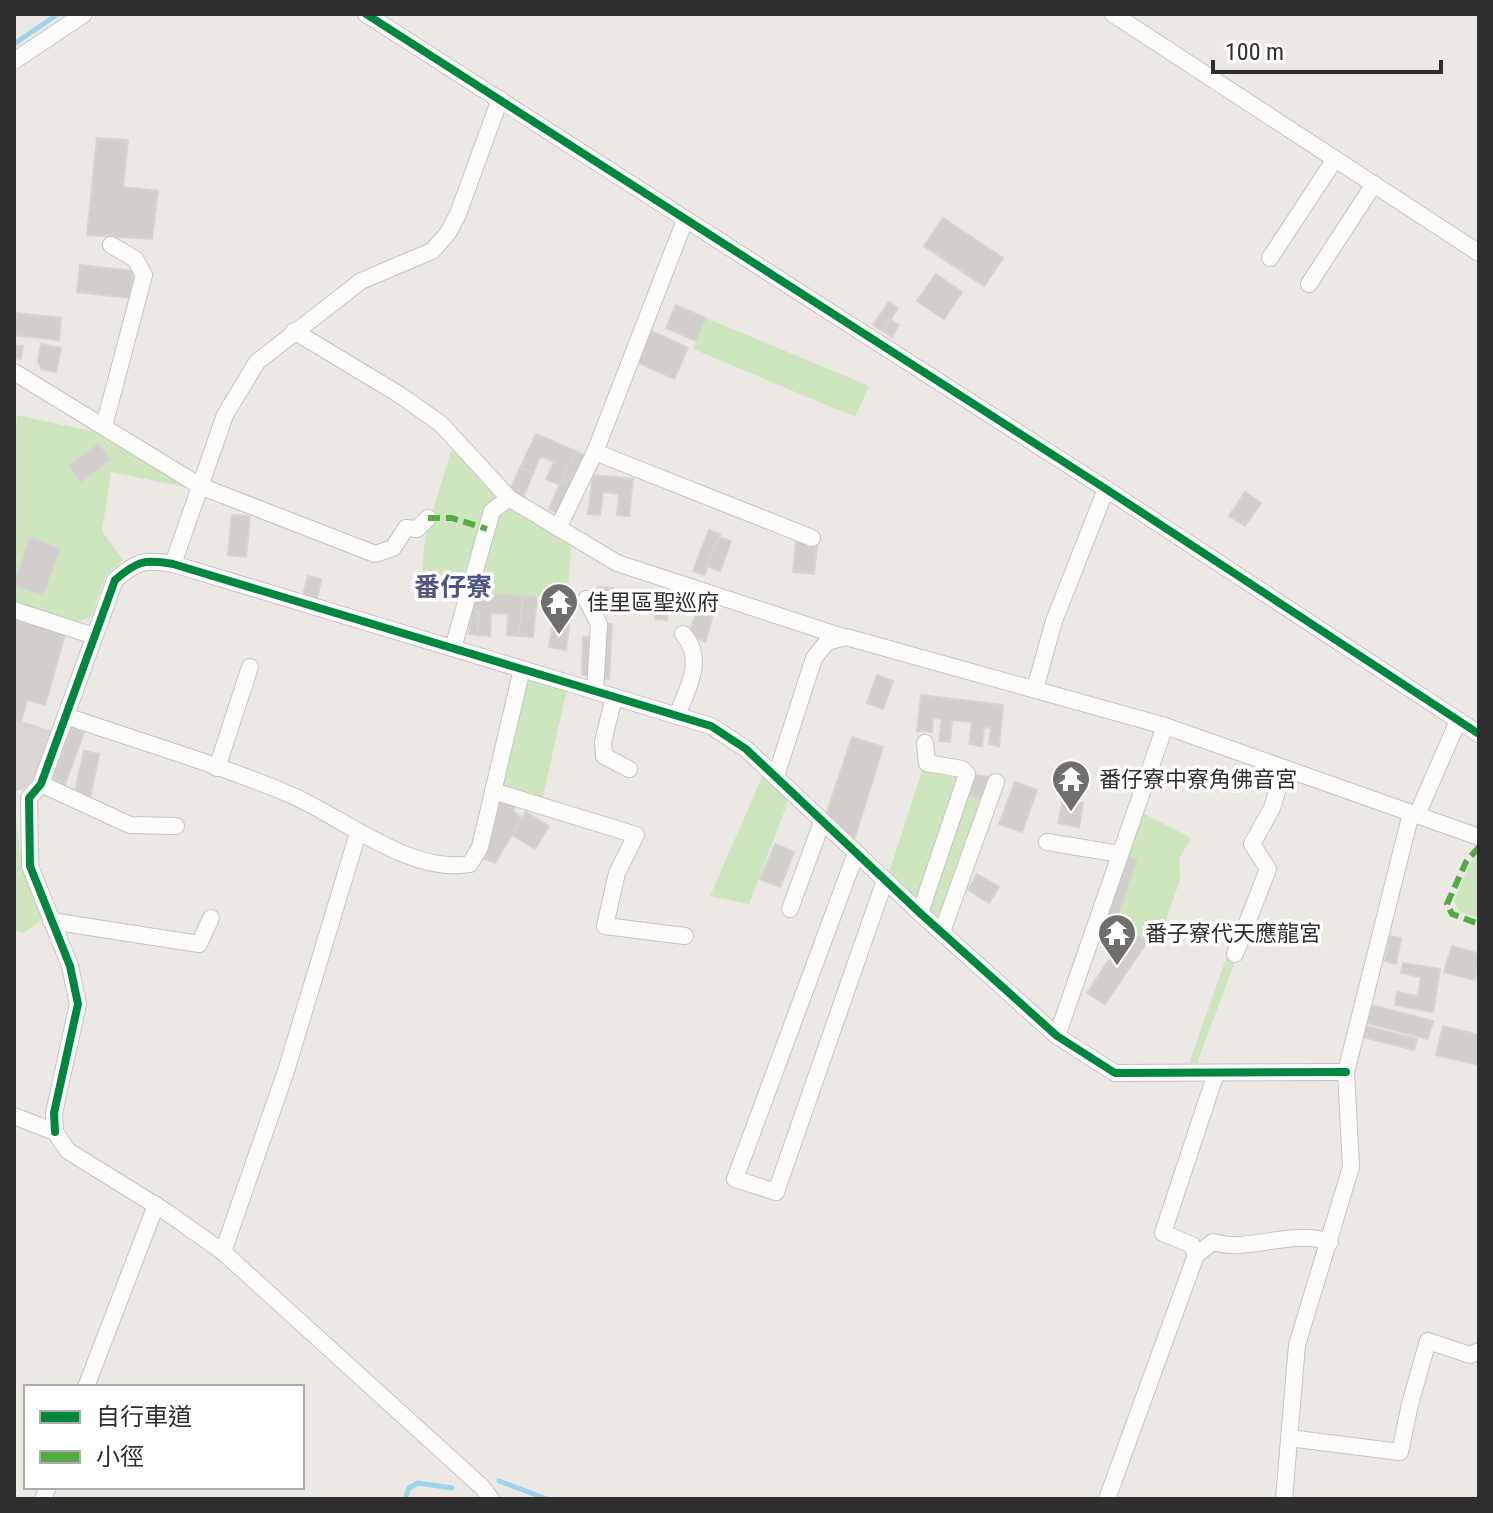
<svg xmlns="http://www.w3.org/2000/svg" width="1493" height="1513" font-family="'Roboto Condensed','Noto Sans TC',sans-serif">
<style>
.green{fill:#cee6be}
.plaza{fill:#dad6d2}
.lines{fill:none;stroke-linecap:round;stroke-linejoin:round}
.stream{stroke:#99d6ec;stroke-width:5}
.building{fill:#d1cecb;stroke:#d7d4d0;stroke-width:2}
.minor-casing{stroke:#c5c4c5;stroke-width:18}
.minor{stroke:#fcfcfb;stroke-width:16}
.quiet{stroke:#54ab44;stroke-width:6;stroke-dasharray:12 6;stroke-linecap:butt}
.cycleway-casing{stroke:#fff;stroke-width:13}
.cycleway{stroke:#00873e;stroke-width:8}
.labels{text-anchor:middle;stroke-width:7;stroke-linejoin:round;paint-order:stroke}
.poi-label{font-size:22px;fill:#2e2e2e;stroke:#fff;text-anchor:start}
.quarter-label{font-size:26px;font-weight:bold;fill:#4d5680;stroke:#fff}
</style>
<rect width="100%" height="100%" fill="#ece8e4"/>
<!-- green -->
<g class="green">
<path d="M706,318L869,386L855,417L693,349Z"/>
<path d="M17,415L104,434L190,488L111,472L102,531L123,560L106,575L91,617L74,623L14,603V454Z"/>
<path d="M453,444L498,492L489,510L460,592L421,584L425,538Z"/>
<path d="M507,505L571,543L568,593L537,597L473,592L495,514Z"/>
<path d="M527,679L567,689L542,801L498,789Z"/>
<path d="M923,768L960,773L955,791L982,800L939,919L889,873Z"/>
<path d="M763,775L789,799L749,904L710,896Z"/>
<path d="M14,807L20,850L45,917L24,933L14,930Z"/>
<path d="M1141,812L1191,838L1179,859L1180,880L1157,945L1147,942L1116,922L1137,861L1126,856Z"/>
<path d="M1479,854V918L1459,911L1454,900L1470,864Z"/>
<path d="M1227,956L1236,959L1197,1063H1189Z"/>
</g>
<!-- plaza -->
<path class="plaza" d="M14,719L53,731L36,782L26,789L15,791Z"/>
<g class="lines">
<!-- stream -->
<g class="stream">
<path d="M14,44L58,14"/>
<path d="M499,1481L547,1499"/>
<path d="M405,1499L409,1488L418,1483L452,1488"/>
</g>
</g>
<!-- building -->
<g class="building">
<path d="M97,138L128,140L123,187L158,191L152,239L87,235Z"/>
<path d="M943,218L1003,258L984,286L924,246Z"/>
<path d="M80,265L133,271L130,298L77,292Z"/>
<path d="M936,274L962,292L944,319L917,301Z"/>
<path d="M889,302L898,308L883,331L873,325Z"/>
<path d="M676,305L706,318L696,341L666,328Z"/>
<path d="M17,313L61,318L59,340L14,335Z"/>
<path d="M891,320L899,325L892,337L883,331Z"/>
<path d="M651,331L688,348L674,379L637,362Z"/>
<path d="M41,344L61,348L56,372L42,369L38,361Z"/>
<path d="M14,345L23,346L21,359L14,358Z"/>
<path d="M536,434L575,451L560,485L546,479L554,462L540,456L533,473L520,468Z"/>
<path d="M98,443L110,459L81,482L69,466Z"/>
<path d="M575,451L587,456L574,484L562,479Z"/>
<path d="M520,468L533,473L522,500L509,492Z"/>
<path d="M593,475L633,479L629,516L617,515L619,494L603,492L600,515L588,514Z"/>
<path d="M562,479L574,484L561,514L549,509Z"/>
<path d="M1245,492L1261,503L1245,526L1229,516Z"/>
<path d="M232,515L250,516L246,557L228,555Z"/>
<path d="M709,530L720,534L704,575L693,571Z"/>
<path d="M30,537L60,549L43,595L14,585Z"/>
<path d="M719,537L731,541L720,571L707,566Z"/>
<path d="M796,542L817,544L814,574L793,572Z"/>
<path d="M308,576L321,579L317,599L303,595Z"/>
<path d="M598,587L613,588L612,598H598Z"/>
<path d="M676,587L714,600L711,623L705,642L689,634L696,614L670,604Z"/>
<path d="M475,592L523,596L519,636L507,635L508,614L491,613L490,636L477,635L479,612H473Z"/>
<path d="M523,596L537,597L533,637L519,636Z"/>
<path d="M655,599L667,600V620L655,619Z"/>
<path d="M471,611L479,612L477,635L469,634Z"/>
<path d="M14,617L66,631L45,705L27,700L21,721L14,719Z"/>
<path d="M553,622L569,624L566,650L549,647Z"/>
<path d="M603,624H612L609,679L600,678Z"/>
<path d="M583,637H594L593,675H582Z"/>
<path d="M877,675L893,681L883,709L867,703Z"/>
<path d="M921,695L1003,705L999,746L989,744L991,728L984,727L982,746L969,744L972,722L952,720L950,742L939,741L942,719L933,718L932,732L917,731Z"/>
<path d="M72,727L84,732L65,784L53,780Z"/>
<path d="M852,737L883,747L854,840L826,815Z"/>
<path d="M84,751L99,754L90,799L75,792Z"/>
<path d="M974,775L990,777L982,800L966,794Z"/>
<path d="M1015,782L1037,790L1022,832L999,824Z"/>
<path d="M500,799L515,804L513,811L522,818L495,863L485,859Z"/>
<path d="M1063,800L1083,803L1079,827L1058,823Z"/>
<path d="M526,812L549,826L535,849L512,835Z"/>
<path d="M775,844L794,852L780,887L760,879Z"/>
<path d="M1126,856L1137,860L1112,934L1101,930Z"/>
<path d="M977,874L999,887L989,903L968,890Z"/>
<path d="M1129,930L1147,942L1105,1004L1087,993Z"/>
<path d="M1390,936L1401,938L1396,964L1385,961Z"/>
<path d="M1452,946L1479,954L1475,980L1444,972Z"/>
<path d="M1403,963L1440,969L1433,1012L1395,1005L1397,992L1418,996L1421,977L1401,973Z"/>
<path d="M1371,1005L1433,1021L1428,1039L1367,1023Z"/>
<path d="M1366,1026L1417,1039L1414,1050L1363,1037Z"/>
<path d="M1443,1026L1479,1035V1065L1436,1055Z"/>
</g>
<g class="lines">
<!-- minor casing -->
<g class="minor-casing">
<g id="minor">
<path d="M366,14L1106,489L1479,734"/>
<path d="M1113,14L1479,253"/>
<path d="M14,61L84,14"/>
<path d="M1270,258L1335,159"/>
<path d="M1309,284L1374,184"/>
<path d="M294,331L400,395L441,424L509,498L617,563L843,637"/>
<path d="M14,372L200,486L375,554L393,548L406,528L417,529L428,518"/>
<path d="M104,426L144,275L135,259L111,245"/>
<path d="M595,452L812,538"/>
<path d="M558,528L595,452L685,220"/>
<path d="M173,564L225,415L257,362L361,281L432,251L448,233L458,214L500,99"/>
<path d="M586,599L599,624L595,691"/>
<path d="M14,610L94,636"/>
<path d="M453,648L492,511L509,498"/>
<path d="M1035,689L1054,621L1106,489"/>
<path d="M614,697L603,742L604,756L629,769"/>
<path d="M66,716C141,742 218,764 291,795C342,817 411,875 470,864L480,847L522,669"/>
<path d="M677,716C687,689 706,659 683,634"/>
<path d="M217,768L250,667"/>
<path d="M776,776L814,658L827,642L846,637L1165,726L1479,837"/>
<path d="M41,784L130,825L176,826"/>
<path d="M493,791L636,835L617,873L605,926L685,936"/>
<path d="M1417,815L1458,721"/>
<path d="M1047,842L1120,854"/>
<path d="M856,853L735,1179L776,1192L885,880"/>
<path d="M790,909L822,822"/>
<path d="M920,913L967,774L962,769L927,763L925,743"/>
<path d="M51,921L199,944L211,918"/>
<path d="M942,932L996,782"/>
<path d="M1235,954L1268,869L1252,844L1272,808L1284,768"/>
<path d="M1057,1036L1165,726"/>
<path d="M14,1116L55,1132L68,1151L165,1211L223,1252L482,1487L491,1499"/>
<path d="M55,1132L54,1113L78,1004L70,966L30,866L29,798L41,784L115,580C137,561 144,559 173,564L711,726L746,749L920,913L1057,1036L1115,1073L1346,1072"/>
<path d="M223,1252L286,1071L358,833"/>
<path d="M1196,1255L1213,1242C1221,1244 1231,1246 1239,1245C1270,1243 1300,1232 1330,1242"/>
<path d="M86,1387L156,1205"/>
<path d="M1289,1438L1400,1452L1410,1404L1428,1341L1470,1355L1479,1351"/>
<path d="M43,1499L48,1487"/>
<path d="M1107,1499L1196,1255L1192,1245L1163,1233L1216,1073"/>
<path d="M1284,1499L1297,1345L1351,1167L1346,1072L1411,813"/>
</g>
</g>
<!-- minor -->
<use href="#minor" class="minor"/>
<!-- quiet -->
<g class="quiet">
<path d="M428,518H452L487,529"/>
<path d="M1479,847L1466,862L1447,904L1452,914L1479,924"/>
</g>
<!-- cycleway casing -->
<g class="cycleway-casing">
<g id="cycleway">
<path d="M366,14L1106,489L1479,734"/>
<path d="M55,1132L54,1113L78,1004L70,966L30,866L29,798L41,784L115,580C137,561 144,559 173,564L711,726L746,749L920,913L1057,1036L1115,1073L1346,1072"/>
</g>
</g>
<!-- cycleway -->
<use href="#cycleway" class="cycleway"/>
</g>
<!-- icons -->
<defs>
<g id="temple-pin" transform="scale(2)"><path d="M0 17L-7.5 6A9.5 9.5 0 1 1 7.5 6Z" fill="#706f6e" stroke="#fff"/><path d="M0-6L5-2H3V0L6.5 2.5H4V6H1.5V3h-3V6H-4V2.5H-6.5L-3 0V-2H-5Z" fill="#fff"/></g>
</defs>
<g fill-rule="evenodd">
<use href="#temple-pin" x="559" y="602"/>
<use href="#temple-pin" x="1071" y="779"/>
<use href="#temple-pin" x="1117" y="933"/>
</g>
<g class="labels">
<!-- poi labels -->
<g class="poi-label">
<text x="587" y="610">佳里區聖巡府</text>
<text x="1099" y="787">番仔寮中寮角佛音宮</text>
<text x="1145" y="941">番子寮代天應龍宮</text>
</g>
<!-- quarter labels -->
<g class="quarter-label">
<text x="453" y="596">番仔寮</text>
</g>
</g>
<!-- border -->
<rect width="1493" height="1513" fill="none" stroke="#2e2e2e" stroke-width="32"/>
<!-- legend -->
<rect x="24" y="1385" width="280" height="104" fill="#ffffff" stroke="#ababab" stroke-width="2"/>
<rect x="40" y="1411" width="40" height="12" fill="#00873e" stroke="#ababab" stroke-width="2"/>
<text x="96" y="1425" font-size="24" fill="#2e2e2e">自行車道</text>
<rect x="40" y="1451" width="40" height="12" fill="#54ab44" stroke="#ababab" stroke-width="2"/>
<text x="96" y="1465" font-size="24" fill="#2e2e2e">小徑</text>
<!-- scale -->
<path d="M1213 60v12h228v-12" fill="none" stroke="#2e2e2e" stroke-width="4"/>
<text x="1225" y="60" font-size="24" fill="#2e2e2e" stroke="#ffffff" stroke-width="6" paint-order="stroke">100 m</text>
</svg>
